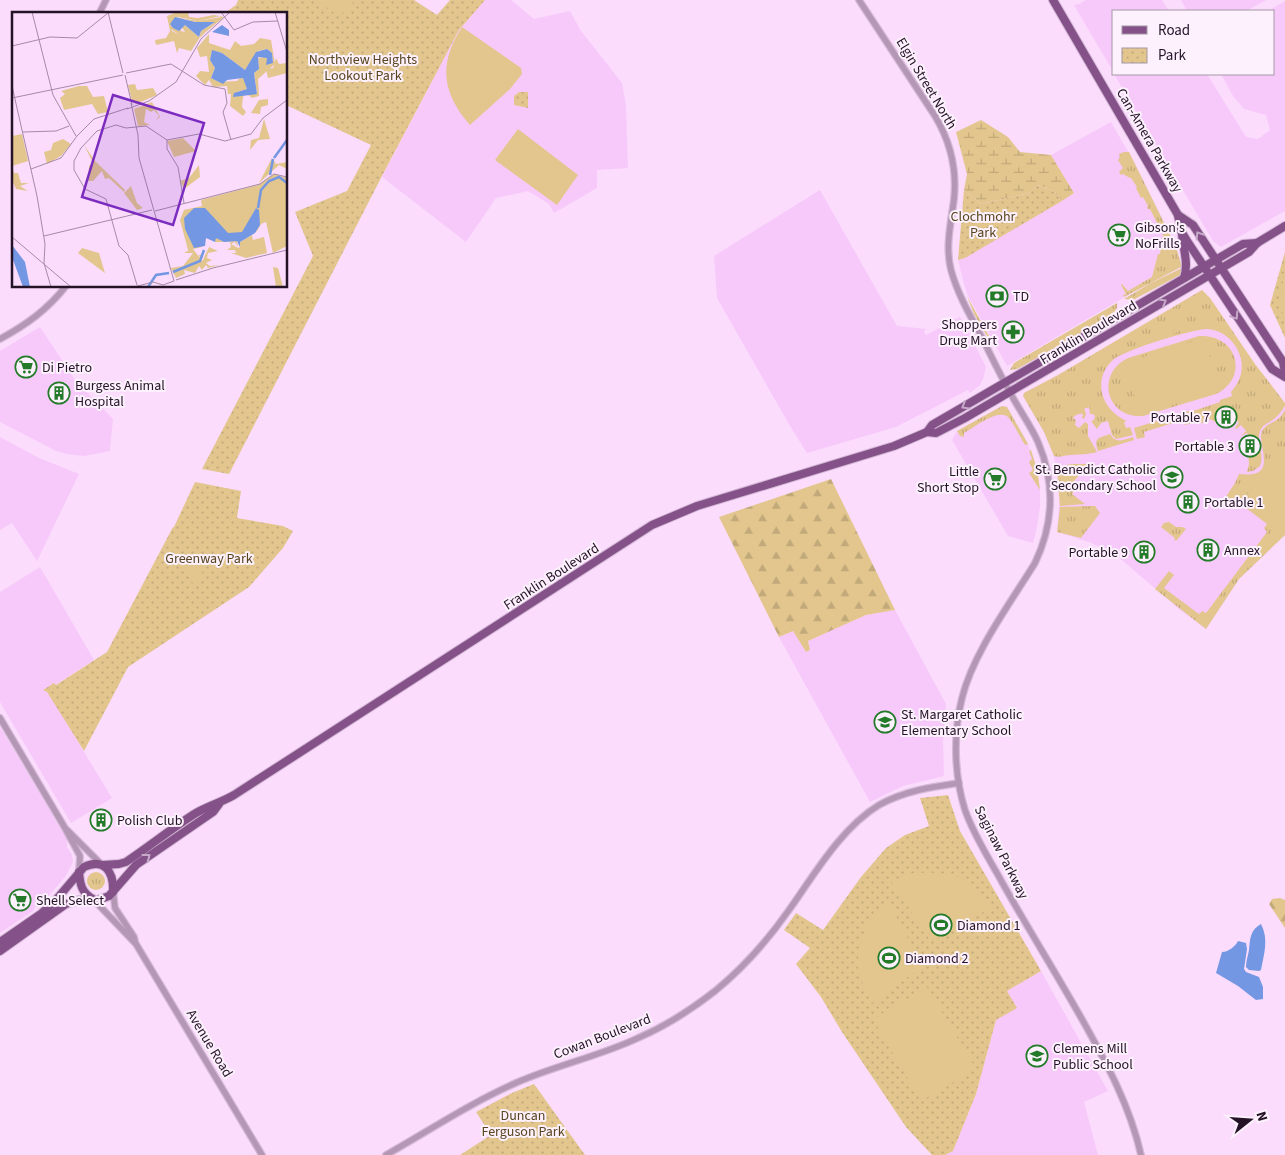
<svg xmlns="http://www.w3.org/2000/svg" width="1285" height="1155" font-family="'Source Sans 3',sans-serif">
<style>
.built{fill:#f7c9fa}
.grass{fill:url(#grass-tufts)}
.forest{fill:url(#forest-firs)}
.wetland{fill:url(#wetland-marsh)}
.park{fill:url(#park-dots)}
.pitch{fill:#e2c68e}
.water{fill:#7397e3}
.lines{fill:none;stroke-linecap:round;stroke-linejoin:round}
.minor-casing{stroke:#d4b8d6;stroke-width:8}
.major-casing{stroke:#d4b8d6;stroke-width:10}
.minor{stroke:#b397b5;stroke-width:5.5}
.major{stroke:#845288;stroke-width:8}
.oneway{stroke:#c6a9c8}
.labels{text-anchor:middle;stroke-width:4;stroke-linejoin:round;paint-order:stroke}
.park-label{font-size:14px;fill:#58451f;stroke:#fcf1fc}
.street-label{font-size:14px;fill:#241226;stroke:#fcf1fc}
.poi-label{font-size:14px;fill:#241226;stroke:#fcf1fc;text-anchor:start}
.inset-river{fill:none;stroke:#7397e3;stroke-width:2.5}
.inset-road{fill:none;stroke:#a58ba7;stroke-width:1}
.view{fill:#7b2cbf;fill-opacity:0.15;stroke:#7b2cbf;stroke-width:2.5}
.inset-edge{fill:none;stroke:#241226;stroke-width:2.5}
</style>
<defs>
<pattern id="grass-tufts" width="24" height="20" patternUnits="userSpaceOnUse" patternTransform="scale(1.25)"><rect width="24" height="20" fill="#e2c68e"/><path d="M3 7l-1-3M5 7V3M7 7l1-3M15 17l-1-3M17 17v-4M19 17l1-3" fill="none" stroke="#c2a97a"/></pattern>
<pattern id="forest-firs" width="22" height="20" patternUnits="userSpaceOnUse" patternTransform="scale(1.25)"><rect width="22" height="20" fill="#e2c68e"/><path d="M5 1l3.5 6h-7zM16 11l3.5 6h-7z" fill="#c2a97a"/></pattern>
<pattern id="wetland-marsh" width="20" height="14" patternUnits="userSpaceOnUse" patternTransform="scale(1.25)"><rect width="20" height="14" fill="#e2c68e"/><path d="M1 5h8M5 5V1M11 12h8M15 12V8" fill="none" stroke="#c2a97a"/></pattern>
<pattern id="park-dots" width="8" height="8" patternUnits="userSpaceOnUse" patternTransform="scale(1.25)"><rect width="8" height="8" fill="#e2c68e"/><path d="M2 2h.1M6 6h.1" fill="none" stroke="#c2a97a" stroke-width="1.8" stroke-linecap="round"/></pattern>
</defs>
<rect width="100%" height="100%" fill="#fbdcfd"/>
<!-- built -->
<g class="built">
<path d="M485,0H511L534,19L570,11L581,31L622,83L626,106L628,168L597,170V188L554,213L549,204L528,191L496,198L466,242L382,177L459,30Z"/>
<path d="M1086,0H1162L1169,11H1114V73L1074,5L1079,4Z"/>
<path d="M1181,0H1266L1246,11H1187Z"/>
<path d="M1285,1V211L1221,247L1213,241L1114,74H1207L1246,137L1258,139L1270,130L1266,115L1244,109L1233,96L1221,74H1274V11H1268Z"/>
<path d="M1111,122L1134,162L1176,247L1181,267L1147,284L1007,366L968,296L964,284L958,260L963,258L1074,193L1051,155Z"/>
<path d="M820,190L897,326L927,329L924,331L926,335L960,317L986,367L983,379L980,385L970,393L968,390L896,427L807,453L790,426L717,298L714,256Z"/>
<path d="M1166,313L1226,327L1285,408V535L1239,579L1206,629L1180,610L1115,554L1089,542L1057,532L1060,495L1057,471L1053,454L1044,432L1023,396L1024,393L1063,373Z"/>
<path d="M40,327L75,380L113,419L110,451L84,456L67,454L56,451L0,422V351Z"/>
<path d="M1002,406L1007,407L1028,444L1037,469L1040,490V506L1037,527L1033,543L1008,536L952,440L957,431Z"/>
<path d="M0,437L39,458L79,474L37,561L12,523L0,530Z"/>
<path d="M40,567L94,660L55,685L44,691H47L112,798L71,823L0,702V592Z"/>
<path d="M895,610L946,704L943,741L944,776L903,786L870,802L779,637L793,631L806,652L810,650L808,641L866,615Z"/>
<path d="M0,727L67,839V847L72,855L73,862L65,877L48,897L37,904L33,911L0,933Z"/>
<path d="M1041,971L1108,1091L1084,1102L1098,1155H945L953,1151L976,1094L996,1020L1007,991Z"/>
</g>
<!-- grass -->
<g class="grass">
<path d="M1124,152H1129L1134,162L1176,247L1181,264V267L1124,297L1123,295L1126,294L1121,285L1122,284L1128,291L1152,277L1158,254H1160L1163,235L1150,209H1148L1147,207L1148,206L1143,197L1141,198L1136,188L1137,187L1131,178H1130L1123,174L1121,175L1119,172L1123,168L1118,160L1120,157L1119,154Z"/>
<path d="M1184,267L1180,275L1133,300L1124,299L1151,283Z"/>
<path d="M1202,290L1210,298L1255,364L1285,403V406C1282,410 1279,415 1275,418C1270,423 1263,423 1260,431C1256,442 1265,454 1260,466L1253,471L1247,472L1249,464L1248,451L1254,449L1252,441L1245,443L1251,439L1247,433L1241,436L1246,431L1241,425L1236,429L1235,428L1239,422L1233,418L1228,422L1231,417L1225,413L1221,418L1227,427L1207,418H1204L1203,423H1196L1193,411L1220,402V400L1232,396L1231,392C1241,381 1245,367 1239,353C1234,340 1222,330 1207,329C1193,329 1124,350 1113,360C1091,380 1102,411 1127,421L1124,422L1126,428L1130,427L1133,435L1116,439L1112,435L1108,421L1101,423L1097,429L1091,421L1094,420L1095,416L1093,414H1090L1089,407L1096,405L1073,411L1084,408L1086,414L1084,419L1082,418L1083,414C1079,413 1075,415 1073,418L1076,420L1075,425L1079,428L1085,422L1088,424V436L1097,452C1086,455 1081,454 1071,455C1065,455 1060,458 1054,456L1044,432L1023,396L1024,393L1058,375Z"/>
<path d="M967,296L990,338H988L974,314Z"/>
<path d="M1117,303V308L1115,311L1099,323L1017,369L1010,370L1014,363Z"/>
<path d="M1199,336C1237,334 1250,377 1216,394L1143,416C1106,419 1095,374 1128,358Z"/>
<path d="M1002,406L1007,407L1028,444L1025,445C1020,437 1015,426 1009,418C999,407 974,428 964,433V437L960,436L957,431Z"/>
<path d="M1285,410V535L1239,579L1206,629L1155,589L1169,571L1174,575L1164,588L1199,614L1202,611L1206,613L1267,532L1264,528L1267,524L1233,498L1230,502L1225,498L1235,483L1239,474C1281,479 1256,445 1262,431C1266,424 1273,423 1278,419C1281,417 1283,413 1285,410Z"/>
<path d="M1189,411L1192,423L1185,425L1183,420L1144,432L1145,437L1137,439L1134,428Z"/>
<path d="M1110,434C1116,444 1123,440 1133,437L1134,440L1098,451C1093,436 1100,438 1110,434Z"/>
<path d="M1031,450L1037,469L1040,490L1029,473L1033,470L1029,462L1032,459L1029,451Z"/>
<path d="M1071,464H1088L1092,466L1087,472L1083,470L1070,486L1074,491L1072,494L1085,504L1060,506L1057,471L1062,466Z"/>
<path d="M1091,506H1095L1100,513L1081,538L1057,532L1060,507Z"/>
<path d="M1169,522L1176,527H1182L1186,529L1176,541L1174,539L1175,538L1161,527L1164,523Z"/>
<circle cx="96" cy="881" r="9"/>
</g>
<!-- forest -->
<g class="forest">
<path d="M831,479L895,610L866,615L808,641L810,650L806,652L793,631L779,637L719,517Z"/>
<path d="M1280,898L1285,900V928L1269,904L1272,899Z"/>
</g>
<!-- wetland -->
<path class="wetland" d="M981,120L1008,137L1020,152L1051,155L1074,193L1062,201L1053,191L1038,185L1029,193L981,204L964,190L967,174L956,132Z"/>
<!-- park -->
<g class="park">
<path d="M238,0H414L437,15L450,0H485L459,30L382,176L229,474L202,469L313,256L295,212L347,191L371,145L286,105V14H223L236,5Z"/>
<path d="M519,92H528V108L514,105V96Z"/>
<path d="M1038,185L1053,191L1062,201L965,258L958,260L964,190L981,204L1029,193Z"/>
<path d="M1285,252V338L1270,305Z"/>
<path d="M195,482L241,491L237,518L283,526L293,531L283,548L249,587L128,667L84,751L47,692L43,690L54,683L56,685L107,652L173,527H174Z"/>
<path d="M948,795L960,831L1041,971L1007,991L1017,1008L996,1020L976,1094L953,1151L945,1155H932L906,1127L842,1032L821,997L796,964L810,948L784,930L796,913L823,930L861,877L886,848L905,835L929,826L920,798Z"/>
<path d="M534,1084L585,1155H460L491,1135L476,1112L512,1093Z"/>
</g>
<!-- pitch -->
<g class="pitch">
<path d="M317,0H354L350,8L338,16Z"/>
<path d="M462,27L521,68L522,74L510,89L470,125C442,93 438,64 462,27Z"/>
<path d="M518,129L578,175L557,205L495,160Z"/>
<path d="M1285,271V323C1279,306 1281,288 1285,271Z"/>
<path d="M1182,325L1184,327V329L1180,331L1142,342L1177,329L1141,339Z"/>
<path d="M1204,338L1220,389L1140,414L1124,363Z"/>
<path d="M1092,393L1096,405L1073,412L1069,399Z"/>
<path d="M1285,458V526L1280,530L1247,494Z"/>
<path d="M195,557L205,579L193,584L184,561Z"/>
<path d="M912,873C952,872 967,873 992,907L931,942L891,881Z"/>
<path d="M889,903L923,966L872,1003C867,995 859,977 858,967C857,954 866,920 875,911C879,908 885,906 889,903Z"/>
<path d="M927,987L976,1069L921,1101L873,1019Z"/>
</g>
<!-- water -->
<g class="water">
<path d="M1261,924C1269,939 1264,954 1261,970L1259,971L1249,970L1246,967C1246,961 1248,956 1249,950C1250,939 1250,930 1261,924Z"/>
<path d="M1238,941L1246,943L1247,949L1244,969L1246,972L1259,977L1263,987V999L1256,1000L1238,986L1216,973L1222,952C1228,952 1235,947 1238,941Z"/>
</g>
<g class="lines">
<!-- minor casing -->
<g class="minor-casing">
<g id="minor">
<path d="M859,0L935,116C950,141 957,170 954,199C951,223 945,246 951,270C957,292 968,312 979,332C990,353 1000,375 1012,396C1020,411 1031,426 1038,442C1055,482 1054,523 1035,563C1011,602 973,653 962,698C953,734 954,775 965,810C974,836 990,860 1003,884C1029,930 1057,975 1083,1021C1107,1064 1130,1106 1141,1155"/>
<path d="M99,14L106,0"/>
<path d="M0,339C26,325 47,310 66,286"/>
<path d="M0,718L65,828L102,865"/>
<path d="M66,830L80,856L79,872"/>
<path d="M113,892L115,908L134,937L135,941"/>
<path d="M93,899L136,944L262,1155"/>
<path d="M386,1155C430,1130 472,1102 518,1082C557,1065 600,1056 638,1038C666,1026 692,1009 715,991C743,968 768,940 789,910C814,875 841,828 879,805C904,791 931,787 959,783"/>
</g>
</g>
<!-- major casing -->
<g class="major-casing">
<g id="major">
<path d="M1053,0L1178,215L1181,231L1189,244L1272,369L1285,377"/>
<path d="M1178,215L1193,225L1283,362L1285,373"/>
<path d="M1182,234C1183,249 1189,263 1184,278"/>
<path d="M927,432L936,433L965,418L1249,252L1257,243L1285,226"/>
<path d="M103,865L119,864L126,862C150,846 172,828 196,813C208,806 222,802 234,795L652,525L697,506L894,446L927,432L932,425L1243,244L1257,243"/>
<path d="M79,872C80,885 82,893 93,899"/>
<path d="M0,942L42,913L55,901L84,867C105,857 114,873 113,892"/>
<path d="M0,951L66,904L79,900H98L109,896L136,865L213,812L219,804"/>
</g>
</g>
<!-- minor -->
<use href="#minor" class="minor"/>
<!-- major -->
<use href="#major" class="major"/>
</g>
<!-- one-way arrows -->
<defs><path id="oneway-chevron" d="M-2-3.5L2.5 0L-2 3.5" fill="none" stroke-width="1.6" stroke-linecap="round" stroke-linejoin="round" transform="scale(1.25)"/></defs>
<g class="oneway">
<use href="#oneway-chevron" transform="translate(1199 235) rotate(-122)"/>
<use href="#oneway-chevron" transform="translate(1163 302) rotate(-30)"/>
<use href="#oneway-chevron" transform="translate(1235 316) rotate(56)"/>
<use href="#oneway-chevron" transform="translate(965 406) rotate(150)"/>
<use href="#oneway-chevron" transform="translate(147 857) rotate(-37)"/>
</g>
<!-- icons -->
<defs>
<g id="supermarket-ring" transform="scale(1.125)"><circle r="9.5" fill="#fcf1fc" stroke="#237b29" stroke-width="1.5"/><path d="M-6-5.5h2.5l.6 2H6L4.5 2H-2.5L-4.4-4H-6ZM-1.5 3.2a1.3 1.3 0 1 0 .1 0ZM3 3.2a1.3 1.3 0 1 0 .1 0Z" fill="#237b29"/></g>
<g id="bank-ring" transform="scale(1.125)"><circle r="9.5" fill="#fcf1fc" stroke="#237b29" stroke-width="1.5"/><path d="M-6-4H6V4H-6ZM0-2.3a2.3 2.3 0 1 0 0 4.6a2.3 2.3 0 1 0 0-4.6Z" fill="#237b29"/></g>
<g id="pharmacy-ring" transform="scale(1.125)"><circle r="9.5" fill="#fcf1fc" stroke="#237b29" stroke-width="1.5"/><path d="M-2-6h4v4h4v4h-4v4h-4v-4h-4v-4h4Z" fill="#237b29"/></g>
<g id="building-ring" transform="scale(1.125)"><circle r="9.5" fill="#fcf1fc" stroke="#237b29" stroke-width="1.5"/><path d="M-4-6H4V6H1V3H-1V6H-4ZM-2.5-4.3h1.7v1.8h-1.7ZM.8-4.3h1.7v1.8H.8ZM-2.5-1h1.7V.8h-1.7ZM.8-1h1.7V.8H.8Z" fill="#237b29"/></g>
<g id="school-ring" transform="scale(1.125)"><circle r="9.5" fill="#fcf1fc" stroke="#237b29" stroke-width="1.5"/><path d="M0-5L7-2L0 1L-7-2ZM-4 1L0 2.5L4 1V4Q0 6-4 4Z" fill="#237b29"/></g>
<g id="stadium-ring" transform="scale(1.125)"><circle r="9.5" fill="#fcf1fc" stroke="#237b29" stroke-width="1.5"/><path d="M0-5a6.5 5 0 1 0 0 10a6.5 5 0 1 0 0-10ZM-3.5-1.8h7v3.6h-7Z" fill="#237b29"/></g>
</defs>
<g fill-rule="evenodd">
<use href="#supermarket-ring" x="1119" y="235"/>
<use href="#bank-ring" x="997" y="296"/>
<use href="#pharmacy-ring" x="1013" y="332"/>
<use href="#supermarket-ring" x="26" y="367"/>
<use href="#building-ring" x="59" y="393"/>
<use href="#building-ring" x="1226" y="417"/>
<use href="#building-ring" x="1250" y="446"/>
<use href="#school-ring" x="1172" y="477"/>
<use href="#supermarket-ring" x="995" y="479"/>
<use href="#building-ring" x="1188" y="502"/>
<use href="#building-ring" x="1208" y="550"/>
<use href="#building-ring" x="1144" y="552"/>
<use href="#school-ring" x="885" y="722"/>
<use href="#building-ring" x="101" y="820"/>
<use href="#supermarket-ring" x="20" y="900"/>
<use href="#stadium-ring" x="941" y="925"/>
<use href="#stadium-ring" x="889" y="958"/>
<use href="#school-ring" x="1037" y="1056"/>
</g>
<g class="labels">
<!-- park labels -->
<g class="park-label">
<text x="363" y="64">Northview Heights<tspan x="363" dy="16">Lookout Park</tspan></text>
<text x="983" y="221">Clochmohr<tspan x="983" dy="16">Park</tspan></text>
<text x="209" y="563">Greenway Park</text>
<text x="523" y="1120">Duncan<tspan x="523" dy="16">Ferguson Park</tspan></text>
</g>
<!-- street labels -->
<g class="street-label">
<text transform="translate(927 83) rotate(59)" y="5">Elgin Street North</text>
<text transform="translate(1150 140) rotate(60)" y="5">Can-Amera Parkway</text>
<text transform="translate(1088 332) rotate(-31)" y="5">Franklin Boulevard</text>
<text transform="translate(551 576) rotate(-33)" y="5">Franklin Boulevard</text>
<text transform="translate(1002 852) rotate(63)" y="5">Saginaw Parkway</text>
<text transform="translate(602 1036) rotate(-21)" y="5">Cowan Boulevard</text>
<text transform="translate(210 1043) rotate(59)" y="5">Avenue Road</text>
</g>
<!-- poi labels -->
<g class="poi-label">
<text x="1135" y="232">Gibson's<tspan x="1135" dy="16">NoFrills</tspan></text>
<text x="1013" y="301">TD</text>
<text x="997" y="329" text-anchor="end">Shoppers<tspan x="997" dy="16">Drug Mart</tspan></text>
<text x="42" y="372">Di Pietro</text>
<text x="75" y="390">Burgess Animal<tspan x="75" dy="16">Hospital</tspan></text>
<text x="1210" y="422" text-anchor="end">Portable 7</text>
<text x="1234" y="451" text-anchor="end">Portable 3</text>
<text x="1156" y="474" text-anchor="end">St. Benedict Catholic<tspan x="1156" dy="16">Secondary School</tspan></text>
<text x="979" y="476" text-anchor="end">Little<tspan x="979" dy="16">Short Stop</tspan></text>
<text x="1204" y="507">Portable 1</text>
<text x="1224" y="555">Annex</text>
<text x="1128" y="557" text-anchor="end">Portable 9</text>
<text x="901" y="719">St. Margaret Catholic<tspan x="901" dy="16">Elementary School</tspan></text>
<text x="117" y="825">Polish Club</text>
<text x="36" y="905">Shell Select</text>
<text x="957" y="930">Diamond 1</text>
<text x="905" y="963">Diamond 2</text>
<text x="1053" y="1053">Clemens Mill<tspan x="1053" dy="16">Public School</tspan></text>
</g>
</g>
<!-- overview -->
<g transform="translate(12 12)">
<rect width="275" height="275" fill="#fbdcfd"/>
<path d="M163,1H176L177,5L186,6L202,3L212,5L189,24L179,39L167,36L165,41L162,29L144,33L143,28L154,26L158,19L155,4ZM209,4L188,26L173,13L169,14L173,20L170,24L160,19L158,12V8L166,5L186,9ZM140,90L148,105L144,108L147,104L142,98L139,100L134,97L132,110L138,113L126,114L122,97ZM51,127L59,132L49,144L35,152L32,140L39,138L41,131Z" fill="#e2c68e" fill-rule="evenodd"/>
<path d="M264,46L267,52L275,51V61L256,66L254,57L261,56ZM67,74H75L81,85L92,84L96,100L86,102L80,92L52,98L48,86L53,82L49,79ZM252,107L258,127L246,128L238,138L239,128L247,126ZM0,129L16,149L0,154L2,161H6L9,171H17L8,174L16,179L4,177L0,168ZM260,146L264,152L275,150V157L267,153L247,171ZM240,223L241,228L252,225L255,241L234,246L219,241H224L223,238H215L219,235L218,230H203V225L212,230L225,229L226,235L223,230L219,232L226,236L228,235V230ZM174,228L188,246L187,243L191,242L190,246L184,252L191,248L197,235L206,239L196,241L195,246L200,248L194,251L198,254L208,253L196,256L194,253L190,258L187,254L183,261L172,258L173,262L164,266L159,256L171,254L181,241H172L177,238ZM261,255L266,256L271,275H264Z" fill="#e2c68e"/>
<path d="M161,5L186,9L210,5L187,26L189,19L202,11L183,10L172,7L158,12L167,19L169,14V19L176,21L175,25L169,24L159,17L158,12V8ZM197,22V31L218,38L223,29L229,34L242,32L248,26L259,28L263,52L246,67L247,84L240,86L234,81L231,85L230,95L234,100L231,104L218,94L219,82H216L215,74L201,75L197,68L193,73L184,64L188,59L197,60L195,44L188,45L185,36ZM255,37L260,41L261,51L253,45L246,46L247,57L242,61L245,81L223,84L225,80L235,77L234,69L229,65L225,69L208,70L199,66L203,56L198,48L200,39L210,41L233,58L246,39Z" fill="#e2c68e" fill-rule="evenodd"/>
<path d="M123,72L125,78L141,76L145,83L124,92L120,89L116,73ZM256,87V93L249,95L248,102L239,101L247,88ZM10,122L16,149L0,153V162V124ZM171,126L184,139L162,145L155,129ZM72,133L83,149L113,178L112,180L97,166L93,167L90,159L81,169H76L77,154L81,151ZM187,153L188,165L172,177L168,169L177,166ZM262,162L275,166V234L261,241L254,210L249,212L245,219L234,226L212,230L204,225H194L190,235L176,238L168,208L172,198L190,194L189,188L246,173ZM119,174L125,191L131,196L125,198L112,181ZM70,236L87,241L93,261L66,241Z" fill="#e2c68e"/>
<path d="M163,5L183,10H203L189,19L187,25L173,13L167,19L161,16L158,12ZM210,13L217,18V24L200,20ZM255,37L260,41L261,51L254,53L255,46L246,45L247,57L242,61L245,82L221,85L222,81L235,77L231,66L215,68L211,72L199,66L203,56L198,48L200,38L210,41L233,58L244,40ZM182,196H193L216,221L230,220L244,196L247,198L248,213L243,221L228,230V235L225,229L212,230L198,223L204,226L203,230L194,226L193,234L182,236L173,217L172,206ZM0,233L13,250L18,275H11L0,245Z" fill="#7397e3"/>
<path class="inset-river" d="M262,146L275,128M258,163L261,147M246,196L249,178L257,169L267,165L275,171M161,260L188,249L192,238M136,275L144,263L157,261"/>
<path class="inset-road" d="M20,0L41,83L64,124M96,0L111,61M209,0L222,18L241,10L266,9M263,0L275,40M0,34L38,25L65,26L96,1M114,61L159,52L192,73L213,77L215,91L211,100L219,128M113,63L120,93M0,74L25,184L33,232L32,251L39,275M0,86L111,63M119,91L126,123L127,146L162,269M115,97L137,89L164,70L189,27L218,0M11,120L44,119L57,114M65,124L82,107L116,96M155,128V137L166,155L172,191M19,157L49,146L65,124M143,199L248,172L262,162L275,165M32,224L140,198M0,225L59,275M164,268L201,256L275,238M125,273L116,243L107,234L94,187L73,177L62,158V149L69,136L85,119L104,113L114,116L134,114L155,128L187,122L213,129L239,122L251,106L275,88M122,275L141,270L151,273L162,269"/>
<path class="view" d="M101,83L192,111L161,213L70,185Z"/>
<rect width="275" height="275" class="inset-edge"/>
</g>
<!-- legend -->
<rect x="1112" y="10" width="162" height="65" fill="#fcf1fc" stroke="#a698a6"/>
<rect x="1122" y="26" width="25" height="8" fill="#845288" stroke="#a698a6"/>
<text x="1158" y="35" font-size="15" fill="#241226">Road</text>
<rect x="1122" y="48" width="25" height="15" fill="url(#park-dots)" stroke="#a698a6"/>
<text x="1158" y="60" font-size="15" fill="#241226">Park</text>
<!-- north arrow -->
<g transform="translate(1250 1120) rotate(73)" stroke="#fcf1fc" stroke-width="4" paint-order="stroke">
<path d="M0-4L9 19L0 12L-9 19Z" fill="#241226"/>
<text y="-8" font-size="14" font-weight="bold" text-anchor="middle" fill="#241226">N</text>
</g>
</svg>
